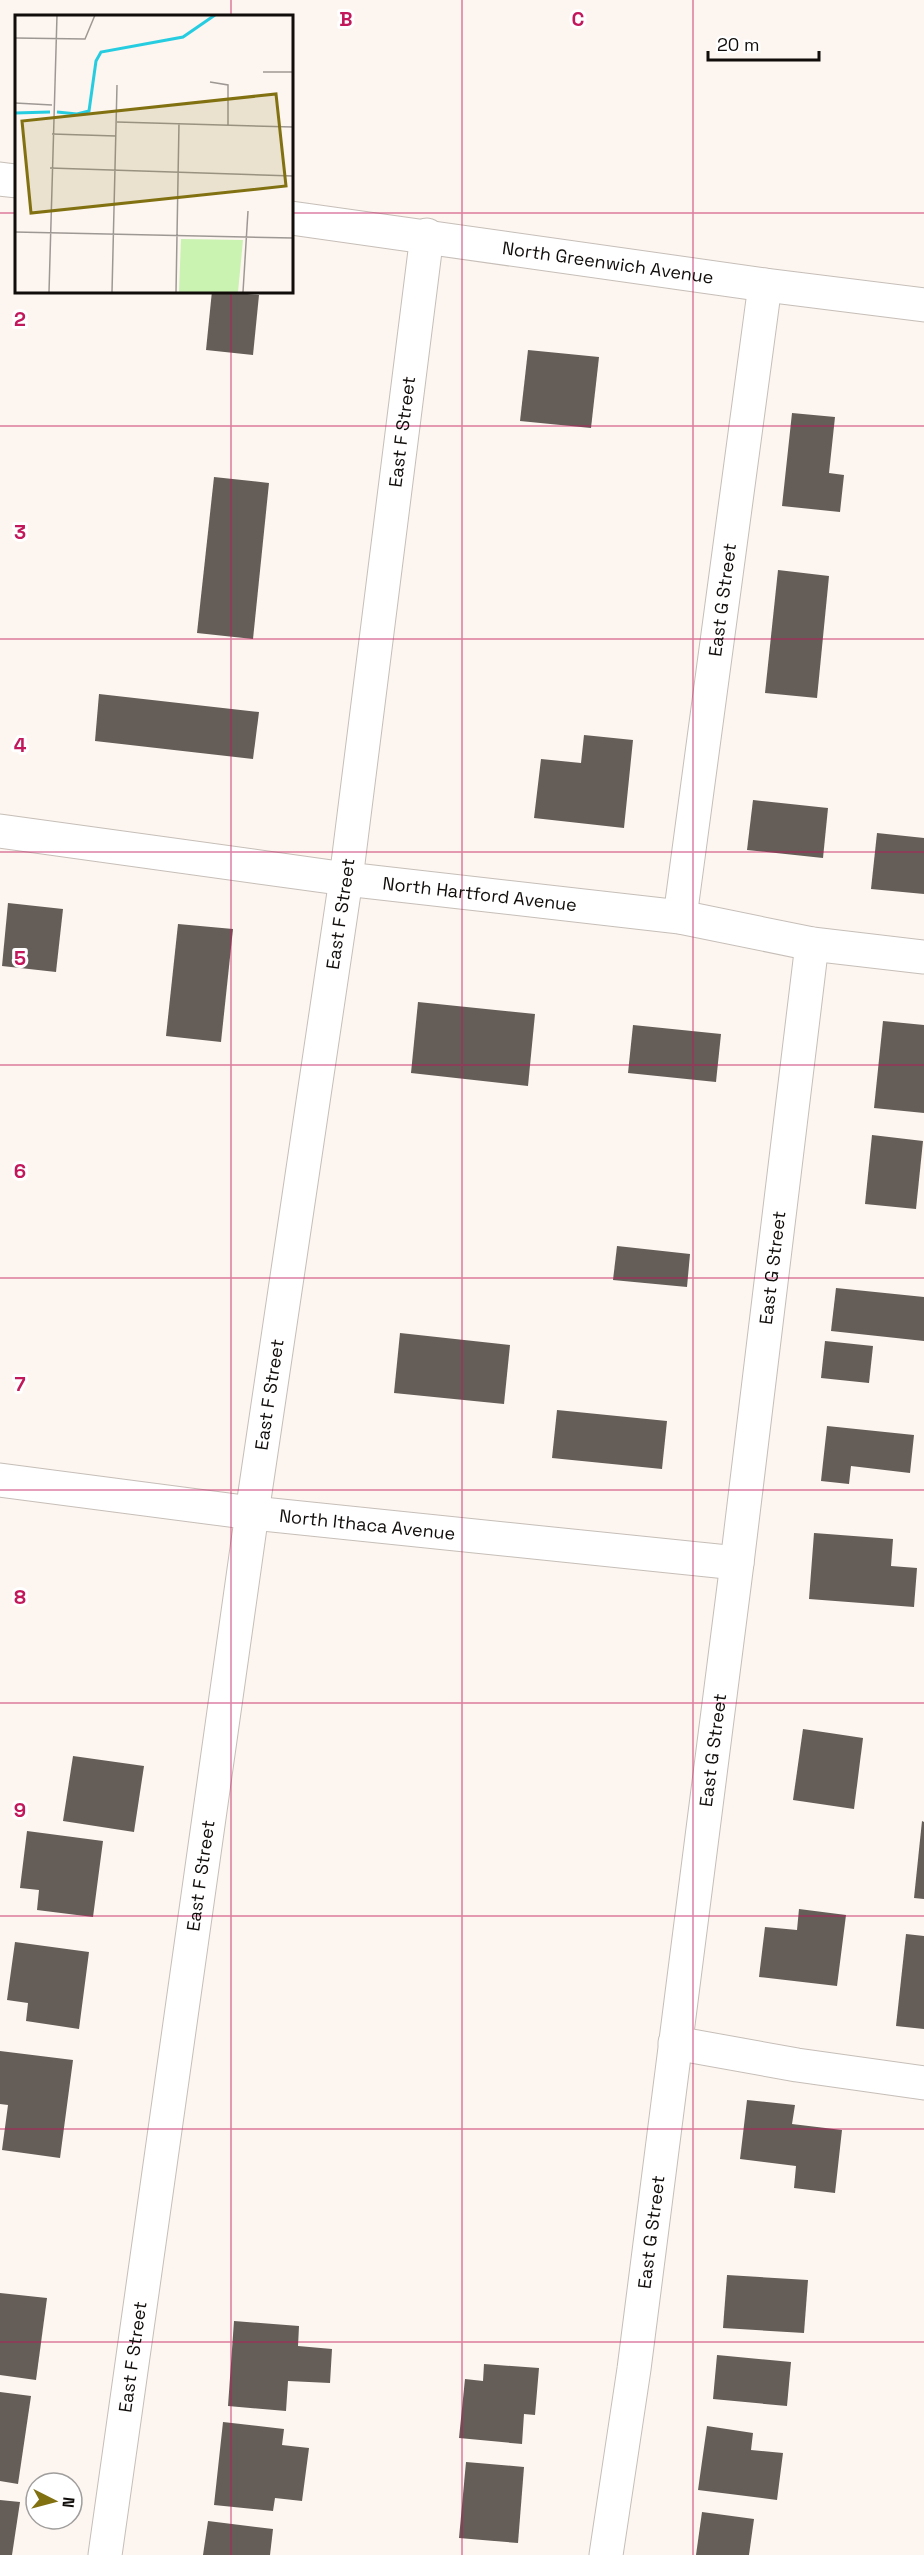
<svg xmlns="http://www.w3.org/2000/svg" width="924" height="2555" font-family="'Space Grotesk',sans-serif">
<style>
.building{fill:#645d58}
.lines{fill:none;stroke-linecap:round;stroke-linejoin:round}
.minor-casing{stroke:#c6beb8;stroke-width:35}
.minor{stroke:#fff;stroke-width:33}
.grid{fill:none;stroke:#c2185b;stroke-width:1.5;stroke-opacity:0.55}
.labels{text-anchor:middle;stroke-width:6;stroke-linejoin:round;paint-order:stroke}
.street-label{font-size:18px;fill:#100d0b;stroke:#fff}
.inset-river{fill:none;stroke:#26cde1;stroke-width:3}
.inset-road{fill:none;stroke:#9e9894;stroke-width:1.5}
.view{fill:#827111;fill-opacity:0.15;stroke:#827111;stroke-width:3}
.inset-edge{fill:none;stroke:#100d0b;stroke-width:3}
.grid-label{font-size:20px;text-anchor:middle;font-weight:bold;fill:#c2185b;stroke:#fff;stroke-width:6;stroke-linejoin:round;paint-order:stroke}
</style>
<rect width="100%" height="100%" fill="#fdf5ef"/>
<!-- building -->
<g class="building">
<path d="M212,291L259,295L253,355L206,350Z"/>
<path d="M528,350L599,357L591,428L520,421Z"/>
<path d="M792,413L835,417L829,473L844,475L840,512L782,506Z"/>
<path d="M214,477L269,483L253,639L197,633Z"/>
<path d="M778,570L829,576L817,698L765,693Z"/>
<path d="M99,694L259,712L253,759L95,741Z"/>
<path d="M584,735L633,740L624,828L534,818L541,759L581,763Z"/>
<path d="M753,800L828,808L823,858L747,850Z"/>
<path d="M877,833L924,838V894L871,889Z"/>
<path d="M8,903L63,909L56,972L2,966Z"/>
<path d="M178,924L233,929L221,1042L166,1036Z"/>
<path d="M418,1002L535,1014L528,1086L411,1073Z"/>
<path d="M883,1021L924,1025V1113L874,1108Z"/>
<path d="M633,1025L721,1034L716,1082L628,1073Z"/>
<path d="M872,1135L923,1141L916,1209L865,1204Z"/>
<path d="M617,1246L690,1254L687,1287L613,1280Z"/>
<path d="M836,1288L924,1297V1341L831,1331Z"/>
<path d="M400,1333L510,1345L504,1404L394,1393Z"/>
<path d="M825,1341L873,1346L869,1383L821,1378Z"/>
<path d="M557,1410L667,1421L662,1469L552,1458Z"/>
<path d="M827,1426L914,1435L910,1473L851,1466L849,1484L821,1481Z"/>
<path d="M814,1533L893,1539L891,1566L917,1568L914,1607L809,1599Z"/>
<path d="M803,1729L863,1738L854,1809L793,1800Z"/>
<path d="M73,1756L144,1766L134,1832L63,1821Z"/>
<path d="M922,1821L924,1822V1899L914,1898Z"/>
<path d="M27,1831L103,1841L93,1917L37,1910L39,1890L20,1888Z"/>
<path d="M799,1909L846,1915L837,1986L759,1977L765,1927L797,1930Z"/>
<path d="M906,1934L924,1936V2029L896,2026Z"/>
<path d="M15,1942L89,1952L79,2029L26,2021L28,2003L7,2000Z"/>
<path d="M0,2051L73,2060L60,2158L2,2150L8,2105L0,2104Z"/>
<path d="M747,2100L795,2105L792,2124L842,2130L835,2193L794,2188L796,2166L740,2159Z"/>
<path d="M727,2275L808,2280L804,2333L723,2328Z"/>
<path d="M0,2293L47,2298L36,2380L0,2375Z"/>
<path d="M234,2321L299,2326L298,2346L332,2349L330,2383L288,2381L286,2411L228,2406Z"/>
<path d="M717,2355L791,2362L787,2406L713,2399Z"/>
<path d="M484,2364L539,2368L535,2415L524,2414L522,2444L459,2438L465,2379L483,2381Z"/>
<path d="M0,2392L31,2396L18,2484L0,2481Z"/>
<path d="M223,2422L284,2429L282,2445L309,2448L302,2501L275,2498L273,2511L214,2505Z"/>
<path d="M707,2426L753,2433L751,2450L783,2453L777,2500L698,2490Z"/>
<path d="M466,2462L524,2467L518,2543L459,2538Z"/>
<path d="M0,2500L20,2502L12,2555H0Z"/>
<path d="M702,2512L754,2519L749,2555H696Z"/>
<path d="M208,2521L273,2529L270,2555H203Z"/>
</g>
<g class="lines">
<!-- minor casing -->
<g class="minor-casing">
<g id="minor">
<path d="M0,179L16,181"/>
<path id="s1" d="M291,218L765,285L924,305"/>
<path id="s2" d="M0,831L346,879L680,917L812,944L924,957"/>
<path id="s3" d="M680,917L765,285"/>
<path id="s4" d="M0,1480L252,1513L737,1563"/>
<path d="M675,2043L797,2065L924,2083"/>
<path id="s5" d="M105,2555L252,1513L346,879L427,235"/>
<path id="s6" d="M606,2555L634,2369L737,1563L812,944"/>
</g>
</g>
<!-- minor -->
<use href="#minor" class="minor"/>
</g>
<!-- grid -->
<path class="grid" d="M231,0V16M462,0V2555M693,0V2555M0,213H16M291,213H924M231,291V2555M0,426H924M0,639H924M0,852H924M0,1065H924M0,1278H924M0,1490H924M0,1703H924M0,1916H924M0,2129H924M0,2342H924"/>
<g class="labels">
<!-- street labels -->
<g class="street-label">
<text dy="6" stroke="none"><textPath href="#s1" startOffset="320">North Greenwich Avenue</textPath></text>
<text dy="6" stroke="none"><textPath href="#s5" startOffset="2144">East F Street</textPath></text>
<text dy="6" stroke="none"><textPath href="#s3" startOffset="320">East G Street</textPath></text>
<text dy="6" stroke="none"><textPath href="#s2" startOffset="484">North Hartford Avenue</textPath></text>
<text dy="6" stroke="none"><textPath href="#s5" startOffset="1658">East F Street</textPath></text>
<text dy="6" stroke="none"><textPath href="#s6" startOffset="1298">East G Street</textPath></text>
<text dy="6" stroke="none"><textPath href="#s5" startOffset="1172">East F Street</textPath></text>
<text dy="6" stroke="none"><textPath href="#s4" startOffset="370">North Ithaca Avenue</textPath></text>
<text dy="6" stroke="none"><textPath href="#s6" startOffset="812">East G Street</textPath></text>
<text dy="6" stroke="none"><textPath href="#s5" startOffset="686">East F Street</textPath></text>
<text dy="6" stroke="none"><textPath href="#s6" startOffset="326">East G Street</textPath></text>
<text dy="6" stroke="none"><textPath href="#s5" startOffset="200">East F Street</textPath></text>
</g>
</g>
<!-- overview -->
<g transform="translate(15 15)">
<rect width="278" height="278" fill="#fdf5ef"/>
<path d="M166,224L228,225L223,277H164Z" fill="#caf2b1"/>
<path class="inset-river" d="M42,97L62,99L74,96L81,46L86,37L168,22L200,0M0,98L35,97"/>
<path class="inset-road" d="M0,23L70,24L80,0M248,57H278M195,67L213,70V110M0,88L37,90M102,107L278,112M37,119L101,121M35,153L278,161M0,217L278,223M34,277L42,0M97,277L102,70M161,277L164,108M228,277L233,196"/>
<path class="view" d="M261,79L271,171L16,198L7,106Z"/>
<rect width="278" height="278" class="inset-edge"/>
</g>
<g class="grid-label">
<text x="346" y="26">B</text>
<text x="578" y="26">C</text>
<text x="20" y="326">2</text>
<text x="20" y="539">3</text>
<text x="20" y="752">4</text>
<text x="20" y="965">5</text>
<text x="20" y="1178">6</text>
<text x="20" y="1391">7</text>
<text x="20" y="1604">8</text>
<text x="20" y="1817">9</text>
</g>
<!-- north arrow -->
<g transform="translate(54 2501) rotate(96)"><circle r="28" fill="#ffffff" stroke="#9f9e9d" stroke-width="1.5"/>
<path d="M0-4.5L10 22L0 15L-10 22Z" fill="#827111"/>
<text y="-9" font-size="16" font-weight="bold" text-anchor="middle" fill="#100d0b">N</text>
</g>
<!-- scale -->
<path d="M708 51v9h111v-9" fill="none" stroke="#100d0b" stroke-width="3"/>
<text x="717" y="51" font-size="18" fill="#100d0b" stroke="#ffffff" stroke-width="4.5" paint-order="stroke">20 m</text>
</svg>
